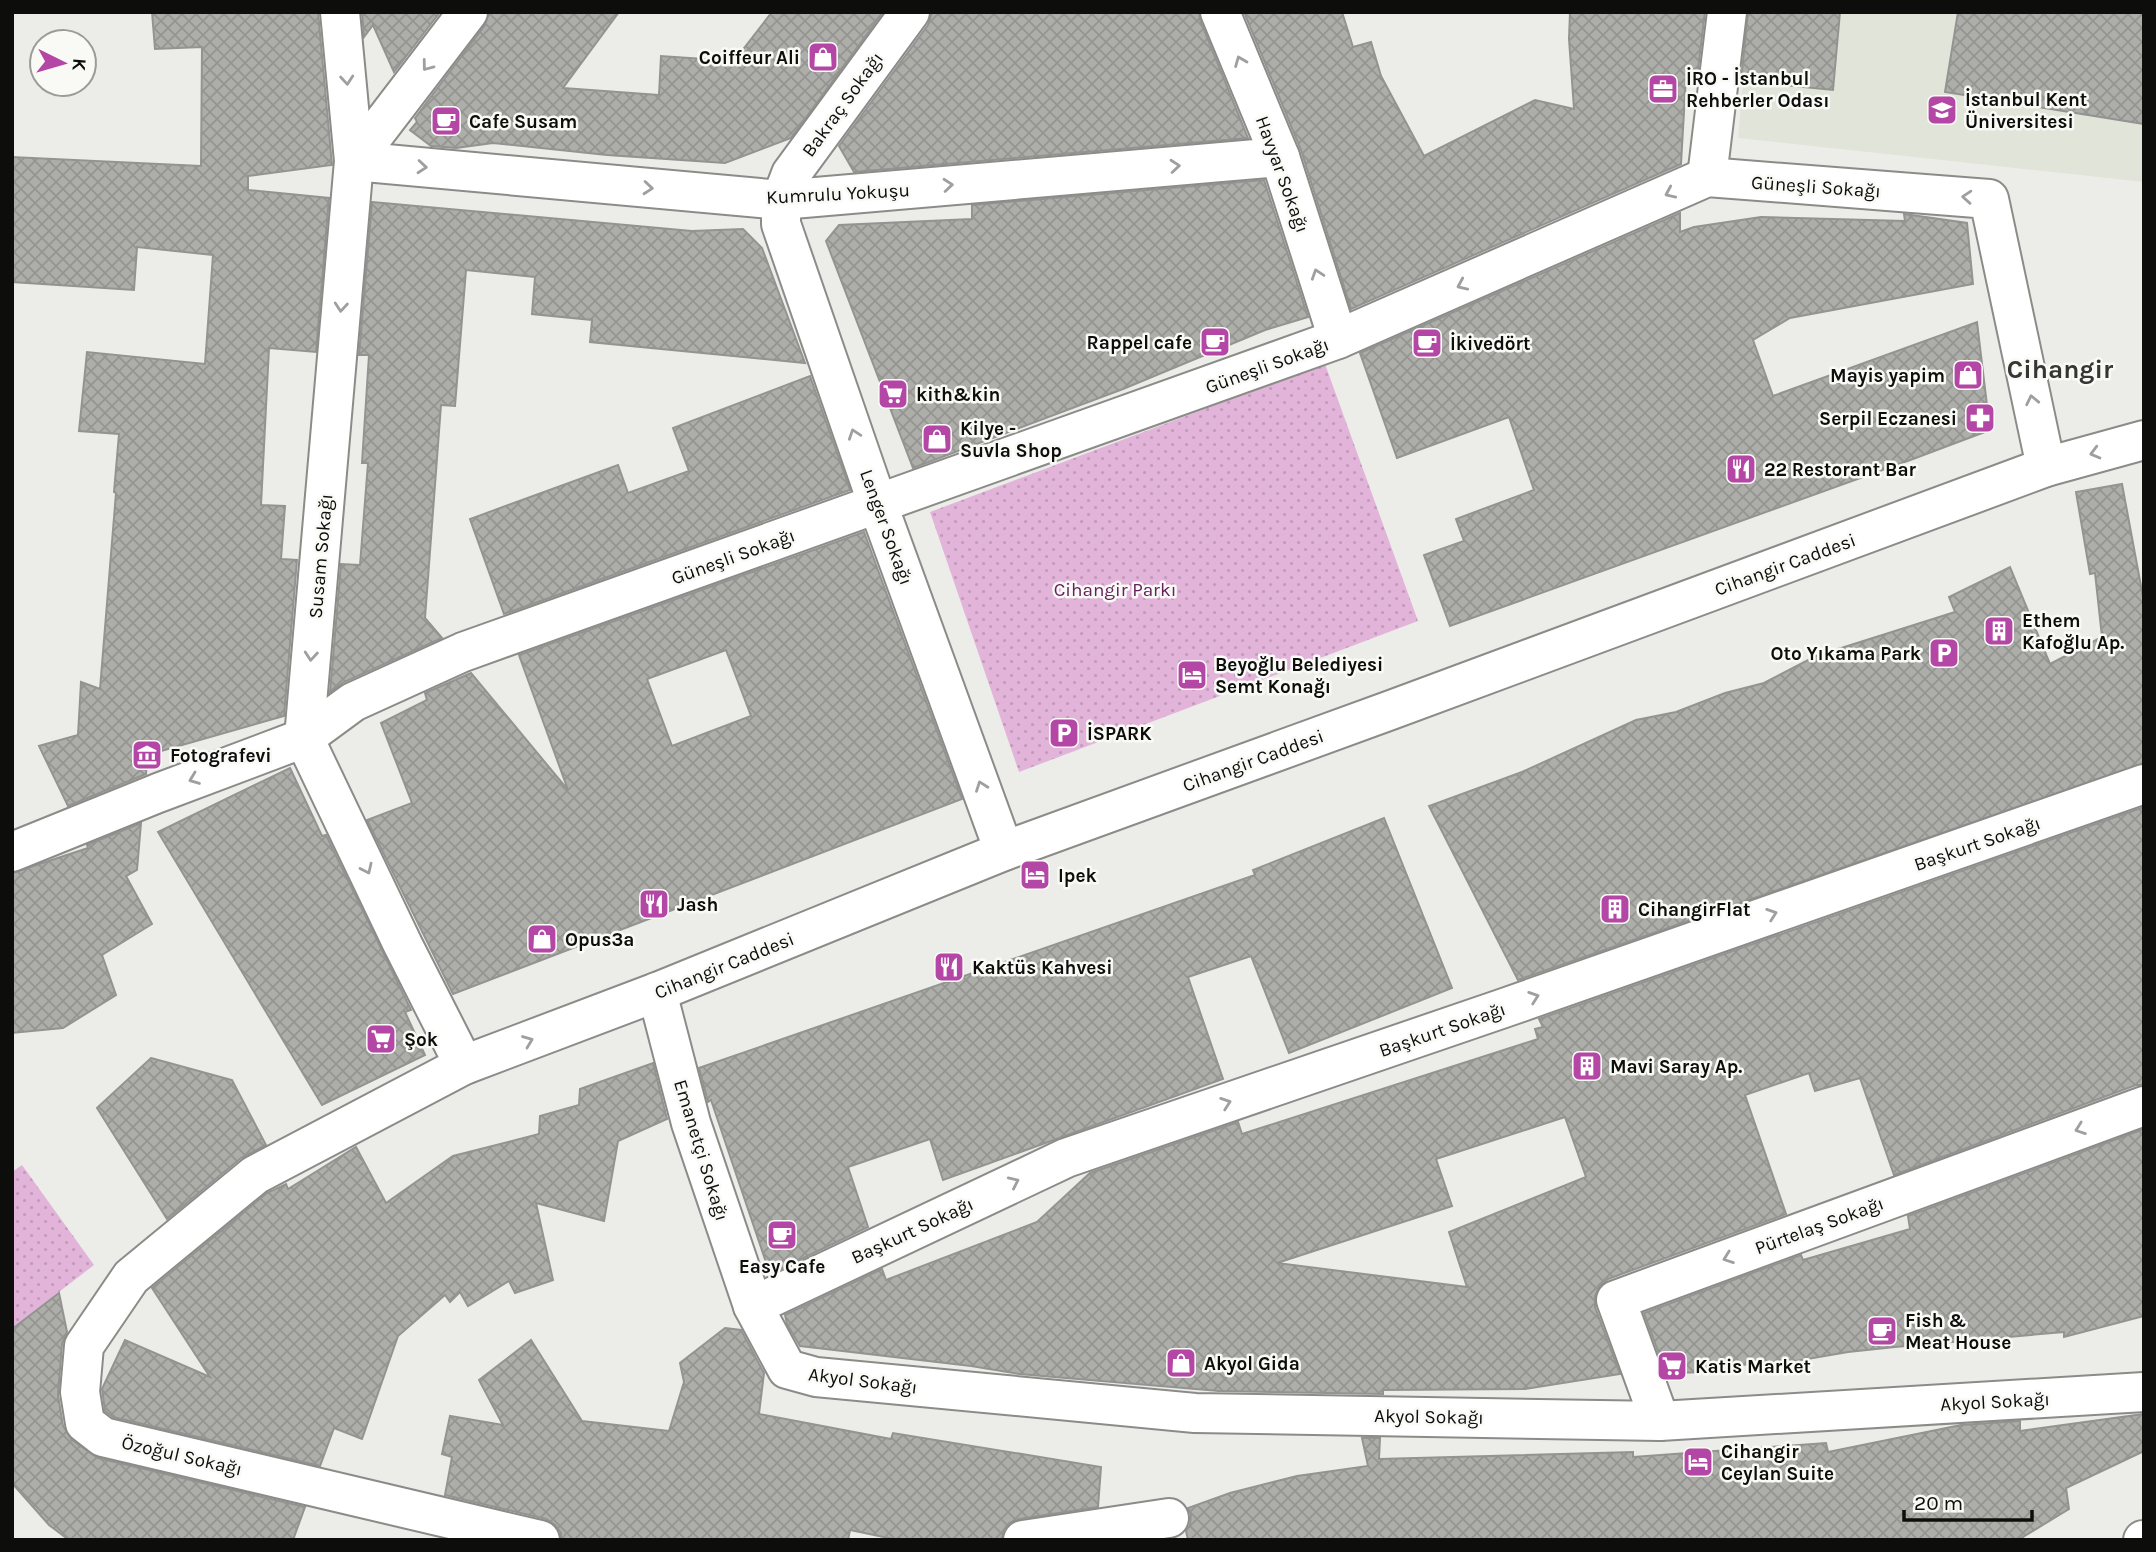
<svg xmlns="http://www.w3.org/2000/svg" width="2156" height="1552" font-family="Karla,sans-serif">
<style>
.built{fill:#e1e4d8}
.park{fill:url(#park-dots)}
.building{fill:url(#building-cross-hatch);stroke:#939491;stroke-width:2;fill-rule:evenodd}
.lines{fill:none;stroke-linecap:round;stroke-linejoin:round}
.minor-casing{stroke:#8b8c88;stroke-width:42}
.minor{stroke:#fff;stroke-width:38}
.oneway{stroke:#9e9f9e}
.labels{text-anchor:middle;stroke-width:5;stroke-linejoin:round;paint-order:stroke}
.poi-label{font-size:19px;font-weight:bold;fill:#0d0e0c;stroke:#f9faf6;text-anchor:start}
.street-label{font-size:19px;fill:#0d0e0c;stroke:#f9faf6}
.park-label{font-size:19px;fill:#65215c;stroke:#f9faf6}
.district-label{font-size:26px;font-weight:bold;fill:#353633;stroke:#f9faf6}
</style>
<defs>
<pattern id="park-dots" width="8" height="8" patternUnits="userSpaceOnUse" patternTransform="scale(1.75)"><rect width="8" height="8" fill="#e3b4da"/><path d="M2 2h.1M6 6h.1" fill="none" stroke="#c29aba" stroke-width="1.8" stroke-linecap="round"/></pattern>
<pattern id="building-cross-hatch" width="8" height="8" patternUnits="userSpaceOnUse" patternTransform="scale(1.75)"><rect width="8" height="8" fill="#adaeaa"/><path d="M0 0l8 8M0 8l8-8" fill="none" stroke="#949491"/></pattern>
</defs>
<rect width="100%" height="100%" fill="#ecede9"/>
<!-- built -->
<path class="built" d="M1749,12H2144V182L1738,138Z"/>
<!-- park -->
<g class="park">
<path d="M1325,364L1418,621L1019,772L930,512Z"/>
<path d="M22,1165L94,1265L12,1328V1172Z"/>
</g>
<!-- building -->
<g class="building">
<path d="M152,12H318L332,165L248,176V190L329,198L316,352L269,348L261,505L285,506L281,559L297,560L284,716L147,755L146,774L68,806L39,746L78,735L81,682L100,689L116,493L114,492L119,434L79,431L87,352L205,364L213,255L137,247L134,290L12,282V157L201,166L202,47L155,49Z"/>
<path d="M362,12H440L394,72L373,25L364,37Z"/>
<path d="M489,12H619L563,88L659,95L661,56L734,61L772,12H883L791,138L725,163L607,155L493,143L456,148L431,146L410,130L417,122L415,118L485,25Z"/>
<path d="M932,12H1199L1200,20L1248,138L854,172L839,146L928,25Z"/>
<path d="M1244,12H1342L1353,47L1371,42L1381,76L1424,156L1535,100L1574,109L1569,39L1570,12H1705L1697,78L1686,77L1681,164L1351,309L1301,150Z"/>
<path d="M1748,12H1840L1833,90L1741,81Z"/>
<path d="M1958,12H2144V124L1945,92Z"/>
<path d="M1264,180L1308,317L1265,330L1123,389L913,468L826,241L839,225L972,219V205Z"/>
<path d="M372,202L692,231L743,229L762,248L805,363L590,342L592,320L532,314L535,277L466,270L455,406L441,405L425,618L442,638L344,682L330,692L341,564L360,565L368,463H362L369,355H359Z"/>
<path d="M1680,213V232L1694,227L1761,217L1905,221L1904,214L1967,223L1973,284L1790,318L1753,340L1773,396L1977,322L1990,430L1913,459L1450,626L1424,555L1464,541L1456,519L1534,490L1509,417L1397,458L1360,353Z"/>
<path d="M810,376L850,490L504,614L470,519L618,465L628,493L689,471L673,428Z"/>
<path d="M2122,484L2144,602V763L1518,980L1429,806L1522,772L1636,720L1676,712L1725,693L1764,683L1816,656L1955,612L1949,597L2010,567L2050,664L2102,637L2095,573L2090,574L2076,492Z"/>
<path d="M864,532L962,799L453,994L367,820L412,803L381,723L427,700L425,693L471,673L568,790L519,655ZM726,650L751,716L672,746L647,679Z"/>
<path d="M290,768L322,836L326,835L411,1010L405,1012L425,1055L322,1105L158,832Z"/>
<path d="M2144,807V1085H2136L1894,1175L1860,1078L1815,1091L1809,1073L1745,1095L1786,1214L1608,1279L1600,1286L1595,1296V1307L1620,1374L1525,1389L1383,1390V1394L1219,1391L1019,1374L971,1366L800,1346L787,1324L785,1315L882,1269L886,1280L1037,1222L1090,1173L1238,1122L1242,1134L1538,1039L1535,1029L1543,1027L1539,1019ZM1565,1117L1586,1177L1449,1232L1467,1287L1277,1263L1452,1206L1436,1159Z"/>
<path d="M1384,818L1452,988L1289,1053L1251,956L1188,977L1223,1079L943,1180L930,1139L848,1167L868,1227L770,1274L711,1100L708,1102L699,1068L1255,875L1253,870Z"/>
<path d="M141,823L137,870L126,876L152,924L102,955L116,995L63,1028L12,1033V873L88,848L87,845Z"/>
<path d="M151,1058L232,1080L266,1145L241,1158L167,1219L97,1108Z"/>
<path d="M653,1063L667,1119L618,1141L604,1221L536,1203L553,1280L515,1293L509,1281L468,1306L460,1292L450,1302L445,1295L398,1336L362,1439L334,1428L320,1466L113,1417L105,1411L102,1389L125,1340L210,1377L152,1288L267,1193L286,1184L288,1189L356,1147L386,1203L453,1156L539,1134L540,1116L579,1105L580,1089Z"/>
<path d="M2144,1129V1316L2064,1337V1332L1895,1347L1848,1352L1784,1363L1712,1366L1713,1372L1666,1373L1644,1313L1801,1255L1803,1260L1910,1229L1908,1216Z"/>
<path d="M59,1293L67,1332L62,1344L58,1395L63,1426L72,1440L98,1458L305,1507L293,1540H69L49,1525L12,1483V1329Z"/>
<path d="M725,1328L741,1330L764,1373L759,1414L891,1439L893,1433L1101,1467L1098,1507L1019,1519L1009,1523L1003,1531L1002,1540H898L850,1530L848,1540H561V1533L555,1525L546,1519L445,1495L452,1457L442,1454L450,1416L503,1425L479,1380L531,1340L582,1421L669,1431L684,1382L680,1363Z"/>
<path d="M2144,1414V1451L2066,1488L2069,1509L2018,1540H1188L1186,1531L1190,1525L1191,1515L1188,1508L1230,1493L1297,1476L1368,1466L1362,1438H1380L1379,1459L1633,1452V1457L1826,1443L1828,1452L1961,1425L2020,1421V1431Z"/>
</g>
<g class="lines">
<!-- minor casing -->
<g class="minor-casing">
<g id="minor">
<path d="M340,12L354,161L304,738L403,945L464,1065"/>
<path d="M910,12L791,174L781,200V224L878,505L1004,851"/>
<path d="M1220,12L1280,157L1338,339"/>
<path d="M354,161L781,200L1280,157"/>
<path d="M354,161L468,12"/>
<path d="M1707,177L1727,12"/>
<path d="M12,852L158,793L304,738L353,702L463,652L1338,339L1707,177L1989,199L2046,467"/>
<path d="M657,992L691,1123L753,1306L787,1369L816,1377L1195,1413L1660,1421L2144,1392"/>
<path d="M753,1306L1066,1158L1504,1008L2144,784"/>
<path d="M1660,1421L1616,1300L2144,1106"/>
<path d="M540,1540L103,1437L85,1423L80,1392L84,1346L131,1277L255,1175L464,1065L657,992L1004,851L1391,710L2046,467L2144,440"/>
<path d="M1023,1540L1169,1518"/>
<path d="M2143,1540H2144"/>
</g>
</g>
<!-- minor -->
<use href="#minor" class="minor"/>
</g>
<!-- one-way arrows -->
<defs><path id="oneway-chevron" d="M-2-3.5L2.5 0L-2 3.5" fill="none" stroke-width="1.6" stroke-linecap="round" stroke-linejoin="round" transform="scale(1.75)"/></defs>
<g class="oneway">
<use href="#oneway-chevron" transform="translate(1240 61) rotate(-112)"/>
<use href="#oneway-chevron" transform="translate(427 66) rotate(127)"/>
<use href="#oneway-chevron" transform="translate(347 80) rotate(85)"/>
<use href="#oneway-chevron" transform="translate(1175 166) rotate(-5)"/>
<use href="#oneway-chevron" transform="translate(422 167) rotate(5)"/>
<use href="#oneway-chevron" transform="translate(948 185) rotate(-5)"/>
<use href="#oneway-chevron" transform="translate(648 188) rotate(5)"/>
<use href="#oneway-chevron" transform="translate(1670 193) rotate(156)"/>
<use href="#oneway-chevron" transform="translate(1967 197) rotate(-176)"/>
<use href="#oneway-chevron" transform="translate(1317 274) rotate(-108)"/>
<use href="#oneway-chevron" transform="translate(1462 285) rotate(156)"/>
<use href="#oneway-chevron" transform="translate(341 307) rotate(95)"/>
<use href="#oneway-chevron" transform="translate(2032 400) rotate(-102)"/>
<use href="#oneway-chevron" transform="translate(854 434) rotate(-109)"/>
<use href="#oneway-chevron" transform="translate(2095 453) rotate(165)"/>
<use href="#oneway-chevron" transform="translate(311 656) rotate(95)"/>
<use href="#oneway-chevron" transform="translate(194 779) rotate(159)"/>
<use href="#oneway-chevron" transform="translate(981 786) rotate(-110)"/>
<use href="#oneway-chevron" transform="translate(367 869) rotate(65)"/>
<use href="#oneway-chevron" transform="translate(1772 914) rotate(-19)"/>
<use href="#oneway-chevron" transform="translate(1534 997) rotate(-19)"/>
<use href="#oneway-chevron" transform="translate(528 1041) rotate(-21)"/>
<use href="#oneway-chevron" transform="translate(1226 1103) rotate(-19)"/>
<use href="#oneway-chevron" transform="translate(2080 1129) rotate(160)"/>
<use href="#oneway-chevron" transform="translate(1014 1182) rotate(-25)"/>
<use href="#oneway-chevron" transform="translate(1728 1258) rotate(160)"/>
</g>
<!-- icons -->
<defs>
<g id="shop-square" transform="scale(1.575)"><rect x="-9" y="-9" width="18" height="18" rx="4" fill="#b446a5" stroke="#f9faf6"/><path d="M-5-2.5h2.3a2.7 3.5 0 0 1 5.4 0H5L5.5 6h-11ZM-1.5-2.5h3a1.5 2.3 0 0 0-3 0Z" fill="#fff"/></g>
<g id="office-square" transform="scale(1.575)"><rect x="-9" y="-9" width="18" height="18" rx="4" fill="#b446a5" stroke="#f9faf6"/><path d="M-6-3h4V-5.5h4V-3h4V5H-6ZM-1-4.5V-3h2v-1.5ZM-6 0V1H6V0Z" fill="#fff"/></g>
<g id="university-square" transform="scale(1.575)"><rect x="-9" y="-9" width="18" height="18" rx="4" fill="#b446a5" stroke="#f9faf6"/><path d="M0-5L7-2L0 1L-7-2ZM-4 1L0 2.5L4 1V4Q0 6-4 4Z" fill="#fff"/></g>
<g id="cafe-square" transform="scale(1.575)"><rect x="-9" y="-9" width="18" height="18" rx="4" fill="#b446a5" stroke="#f9faf6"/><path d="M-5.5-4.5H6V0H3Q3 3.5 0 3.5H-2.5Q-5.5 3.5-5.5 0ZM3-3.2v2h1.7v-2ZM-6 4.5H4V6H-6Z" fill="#fff"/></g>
<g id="supermarket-square" transform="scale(1.575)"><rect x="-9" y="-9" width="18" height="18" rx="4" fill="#b446a5" stroke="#f9faf6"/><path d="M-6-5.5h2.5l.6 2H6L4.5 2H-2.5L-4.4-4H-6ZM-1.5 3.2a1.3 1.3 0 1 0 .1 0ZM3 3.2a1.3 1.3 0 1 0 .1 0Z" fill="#fff"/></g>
<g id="pharmacy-square" transform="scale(1.575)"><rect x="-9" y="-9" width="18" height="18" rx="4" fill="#b446a5" stroke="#f9faf6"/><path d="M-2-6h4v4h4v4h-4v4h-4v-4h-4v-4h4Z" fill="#fff"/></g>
<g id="restaurant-square" transform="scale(1.575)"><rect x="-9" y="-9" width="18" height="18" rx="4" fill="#b446a5" stroke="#f9faf6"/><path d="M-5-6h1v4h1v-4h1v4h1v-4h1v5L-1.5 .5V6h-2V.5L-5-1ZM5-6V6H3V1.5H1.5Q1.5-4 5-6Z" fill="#fff"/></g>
<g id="building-square" transform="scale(1.575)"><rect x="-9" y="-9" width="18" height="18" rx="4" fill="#b446a5" stroke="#f9faf6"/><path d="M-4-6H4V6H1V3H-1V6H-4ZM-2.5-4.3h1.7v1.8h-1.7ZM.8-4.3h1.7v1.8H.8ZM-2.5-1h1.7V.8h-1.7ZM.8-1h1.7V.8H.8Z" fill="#fff"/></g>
<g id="parking-square" transform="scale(1.575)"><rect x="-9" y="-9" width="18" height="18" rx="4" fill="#b446a5" stroke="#f9faf6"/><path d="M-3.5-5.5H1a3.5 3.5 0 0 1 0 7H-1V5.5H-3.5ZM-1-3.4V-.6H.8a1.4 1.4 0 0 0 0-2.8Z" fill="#fff"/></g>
<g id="hotel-square" transform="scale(1.575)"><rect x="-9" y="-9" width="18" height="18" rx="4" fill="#b446a5" stroke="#f9faf6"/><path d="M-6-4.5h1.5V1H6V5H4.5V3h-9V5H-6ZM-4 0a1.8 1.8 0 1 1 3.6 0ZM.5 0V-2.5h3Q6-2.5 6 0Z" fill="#fff"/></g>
<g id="museum-square" transform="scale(1.575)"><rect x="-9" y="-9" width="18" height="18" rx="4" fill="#b446a5" stroke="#f9faf6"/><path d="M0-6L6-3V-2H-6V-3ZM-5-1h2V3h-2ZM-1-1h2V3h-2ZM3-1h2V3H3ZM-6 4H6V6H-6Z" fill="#fff"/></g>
</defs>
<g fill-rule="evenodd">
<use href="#shop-square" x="823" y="57"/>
<use href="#office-square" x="1663" y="89"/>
<use href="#university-square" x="1942" y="110"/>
<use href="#cafe-square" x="446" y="121"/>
<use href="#cafe-square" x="1215" y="342"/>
<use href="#cafe-square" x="1427" y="343"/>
<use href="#shop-square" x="1968" y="375"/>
<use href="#supermarket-square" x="893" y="394"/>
<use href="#pharmacy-square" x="1980" y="418"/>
<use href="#shop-square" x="937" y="439"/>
<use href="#restaurant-square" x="1741" y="469"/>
<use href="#building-square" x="1999" y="631"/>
<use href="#parking-square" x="1944" y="653"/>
<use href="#hotel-square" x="1192" y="675"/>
<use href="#parking-square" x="1064" y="733"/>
<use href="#museum-square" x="147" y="755"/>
<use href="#hotel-square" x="1035" y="875"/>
<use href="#restaurant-square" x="654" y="904"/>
<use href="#building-square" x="1615" y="909"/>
<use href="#shop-square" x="542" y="939"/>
<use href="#restaurant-square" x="949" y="967"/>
<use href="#supermarket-square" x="381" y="1039"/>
<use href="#building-square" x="1587" y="1066"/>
<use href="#cafe-square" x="782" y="1235"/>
<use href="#cafe-square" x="1882" y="1331"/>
<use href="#shop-square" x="1181" y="1363"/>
<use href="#supermarket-square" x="1672" y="1366"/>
<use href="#hotel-square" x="1698" y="1462"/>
</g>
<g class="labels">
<!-- poi labels -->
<g class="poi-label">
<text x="800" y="64" text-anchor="end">Coiffeur Ali</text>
<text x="1686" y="85">İRO - İstanbul<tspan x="1686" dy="22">Rehberler Odası</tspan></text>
<text x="1965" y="106">İstanbul Kent<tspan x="1965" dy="22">Üniversitesi</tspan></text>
<text x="469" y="128">Cafe Susam</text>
<text x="1192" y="349" text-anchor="end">Rappel cafe</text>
<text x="1450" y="350">İkivedört</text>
<text x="1945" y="382" text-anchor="end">Mayis yapim</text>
<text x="916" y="401">kith&amp;kin</text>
<text x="1957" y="425" text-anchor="end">Serpil Eczanesi</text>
<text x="960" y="435">Kilye -<tspan x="960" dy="22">Suvla Shop</tspan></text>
<text x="1764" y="476">22 Restorant Bar</text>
<text x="2022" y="627">Ethem<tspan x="2022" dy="22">Kafoğlu Ap.</tspan></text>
<text x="1921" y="660" text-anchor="end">Oto Yıkama Park</text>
<text x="1215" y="671">Beyoğlu Belediyesi<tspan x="1215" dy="22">Semt Konağı</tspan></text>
<text x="1087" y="740">İSPARK</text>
<text x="170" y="762">Fotografevi</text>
<text x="1058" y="882">Ipek</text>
<text x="677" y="911">Jash</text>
<text x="1638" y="916">CihangirFlat</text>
<text x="565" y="946">Opus3a</text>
<text x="972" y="974">Kaktüs Kahvesi</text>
<text x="404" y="1046">Şok</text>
<text x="1610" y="1073">Mavi Saray Ap.</text>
<text x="782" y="1273" text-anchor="middle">Easy Cafe</text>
<text x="1905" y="1327">Fish &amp;<tspan x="1905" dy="22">Meat House</tspan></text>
<text x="1204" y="1370">Akyol Gida</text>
<text x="1695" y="1373">Katis Market</text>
<text x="1721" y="1458">Cihangir<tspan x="1721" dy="22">Ceylan Suite</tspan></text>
</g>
<!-- street labels -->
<g class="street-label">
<text transform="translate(842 104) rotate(-54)" y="7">Bakraç Sokağı</text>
<text transform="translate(1283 174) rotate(70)" y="7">Havyar Sokağı</text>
<text transform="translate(1816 186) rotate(4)" y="7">Güneşli Sokağı</text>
<text transform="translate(838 193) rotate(-3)" y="7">Kumrulu Yokuşu</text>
<text transform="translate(1267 365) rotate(-20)" y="7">Güneşli Sokağı</text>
<text transform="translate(887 527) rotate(70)" y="7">Lenger Sokağı</text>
<text transform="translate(320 556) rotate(-85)" y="7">Susam Sokağı</text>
<text transform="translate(733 556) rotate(-20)" y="7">Güneşli Sokağı</text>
<text transform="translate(1785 564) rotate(-20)" y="7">Cihangir Caddesi</text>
<text transform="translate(1253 760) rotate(-20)" y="7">Cihangir Caddesi</text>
<text transform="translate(1977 843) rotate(-19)" y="7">Başkurt Sokağı</text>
<text transform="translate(724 965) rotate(-22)" y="7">Cihangir Caddesi</text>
<text transform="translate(1442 1029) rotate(-19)" y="7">Başkurt Sokağı</text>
<text transform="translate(702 1150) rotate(73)" y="7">Emanetçi Sokağı</text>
<text transform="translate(1819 1225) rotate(-20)" y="7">Pürtelaş Sokağı</text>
<text transform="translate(912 1230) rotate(-25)" y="7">Başkurt Sokağı</text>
<text transform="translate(863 1380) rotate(7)" y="7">Akyol Sokağı</text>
<text transform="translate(1995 1401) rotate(-3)" y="7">Akyol Sokağı</text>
<text transform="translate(1429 1416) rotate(1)" y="7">Akyol Sokağı</text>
<text transform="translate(182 1455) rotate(13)" y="7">Özoğul Sokağı</text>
</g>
<!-- park labels -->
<g class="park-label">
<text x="1115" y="596">Cihangir Parkı</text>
</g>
<!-- district labels -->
<g class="district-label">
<text x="2060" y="378">Cihangir</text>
</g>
</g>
<!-- border -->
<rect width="2156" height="1552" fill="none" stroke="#0d0e0c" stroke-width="28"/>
<!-- north arrow -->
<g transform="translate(63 63) rotate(95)"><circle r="33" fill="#f9faf6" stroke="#9b9c98" stroke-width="2"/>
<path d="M0-5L12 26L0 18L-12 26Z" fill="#b446a5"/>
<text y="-10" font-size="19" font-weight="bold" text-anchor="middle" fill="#0d0e0c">K</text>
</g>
<!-- scale -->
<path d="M1904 1510v10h128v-10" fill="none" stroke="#0d0e0c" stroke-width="3.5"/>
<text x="1914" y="1510" font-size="21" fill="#0d0e0c" stroke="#f9faf6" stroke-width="5" paint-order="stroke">20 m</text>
</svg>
